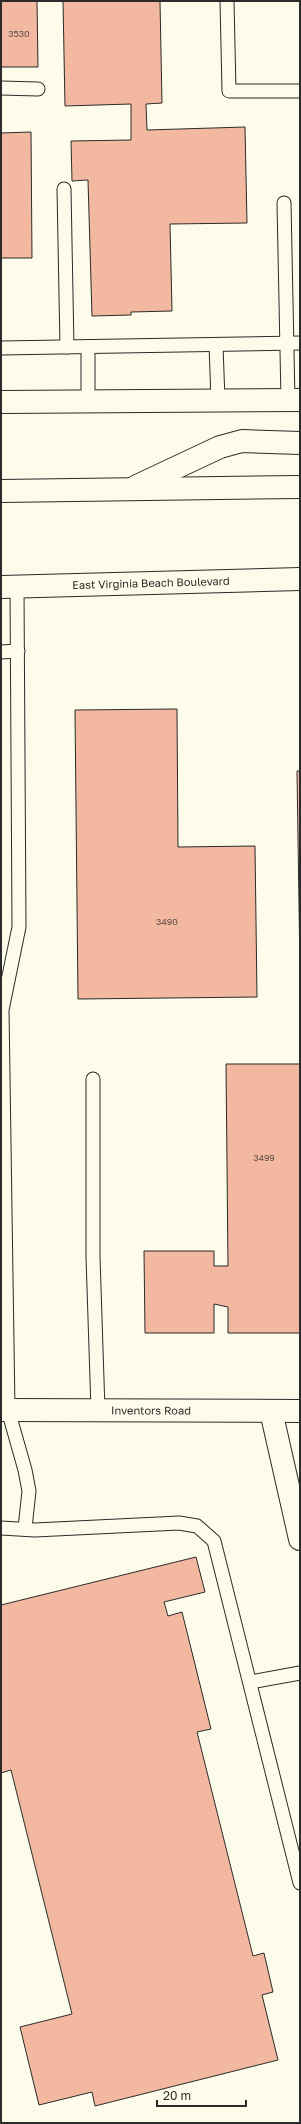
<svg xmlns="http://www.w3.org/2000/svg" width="301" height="2124" font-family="'Golos Text',sans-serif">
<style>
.building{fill:#f2b8a0;stroke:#2b2b2b}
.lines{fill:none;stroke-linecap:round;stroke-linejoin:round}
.lane-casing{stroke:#2b2b2b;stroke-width:15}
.street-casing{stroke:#2b2b2b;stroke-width:24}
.primary-casing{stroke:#2b2b2b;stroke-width:24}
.lane{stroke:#fdfbea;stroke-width:13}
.street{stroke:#fdfbea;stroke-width:22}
.primary{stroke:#fdfbea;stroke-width:22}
.labels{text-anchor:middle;stroke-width:3;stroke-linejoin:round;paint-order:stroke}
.number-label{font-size:9px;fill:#5d4e48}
.street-label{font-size:11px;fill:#2b2b2b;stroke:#fdfbea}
</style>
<rect width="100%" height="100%" fill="#fdfbea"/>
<!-- building -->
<g class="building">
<path d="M1,1H37L38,67H1Z"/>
<path d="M63,1H160L162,103L146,104L147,130L245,127L247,223L170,224L172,311L131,312V315L92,316L88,180L72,181L71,141L131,140V104L65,106Z"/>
<path d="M31,132L32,258H1V133Z"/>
<path d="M177,709L178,847L255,846L257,997L78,999L75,710Z"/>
<path d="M297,771H300V972Z"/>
<path d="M226,1064H300V1333H228V1307L214,1304V1333H145L144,1251H214V1266H228Z"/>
<path d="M196,1557L205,1592L164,1602L168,1616L182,1612L211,1729L197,1732L253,1956L264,1953L273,1992L262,1995L278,2060L95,2106L92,2092L39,2105L20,2027L72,2014L11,1770L1,1773V1605Z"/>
</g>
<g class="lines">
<!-- lane casing -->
<g class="lane-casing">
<g id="lane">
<path d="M227,1L229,91H300"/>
<path d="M1,88L38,89"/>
<path d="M64,189L67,347"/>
<path d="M284,203L288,400"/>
<path d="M216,345L218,400"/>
<path d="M88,347V401"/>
<path d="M1,348L300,343"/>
<path d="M17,587L19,927L2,1010L8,1410L25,1470L29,1491L25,1528"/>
<path d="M1,652L18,651"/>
<path d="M93,1079V1257L98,1410"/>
<path d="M1,1528L35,1530L179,1523L197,1526L214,1541L300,1883"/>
<path d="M250,1682L300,1673"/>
</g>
</g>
<!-- street casing -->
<g class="street-casing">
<g id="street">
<path id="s1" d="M1,587L300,579"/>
<path id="s2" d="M1,1410L300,1411"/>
<path d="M271,1411L300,1539"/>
</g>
</g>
<!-- primary casing -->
<g class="primary-casing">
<g id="primary">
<path d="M1,402L300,400"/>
<path d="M137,486L220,447L242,441L300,443"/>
<path d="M1,491L300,487"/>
</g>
</g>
<!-- lane -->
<use href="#lane" class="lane"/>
<!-- street -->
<use href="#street" class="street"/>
<!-- primary -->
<use href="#primary" class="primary"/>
</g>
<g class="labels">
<!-- number labels -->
<g class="number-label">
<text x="19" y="37">3530</text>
<text x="167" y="925">3490</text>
<text x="264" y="1161">3499</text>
</g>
<!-- street labels -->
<g class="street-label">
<text dy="4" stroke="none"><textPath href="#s1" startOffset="150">East Virginia Beach Boulevard</textPath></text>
<text dy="4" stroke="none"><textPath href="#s2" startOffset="150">Inventors Road</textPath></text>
</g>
</g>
<!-- border -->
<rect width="301" height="2124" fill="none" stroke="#2b2b2b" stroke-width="4"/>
<!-- scale -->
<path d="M157 2100v6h89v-6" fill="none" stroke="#2b2b2b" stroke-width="2"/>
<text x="163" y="2100" font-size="12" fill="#2b2b2b" stroke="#fdfbea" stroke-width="3" paint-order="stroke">20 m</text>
</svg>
